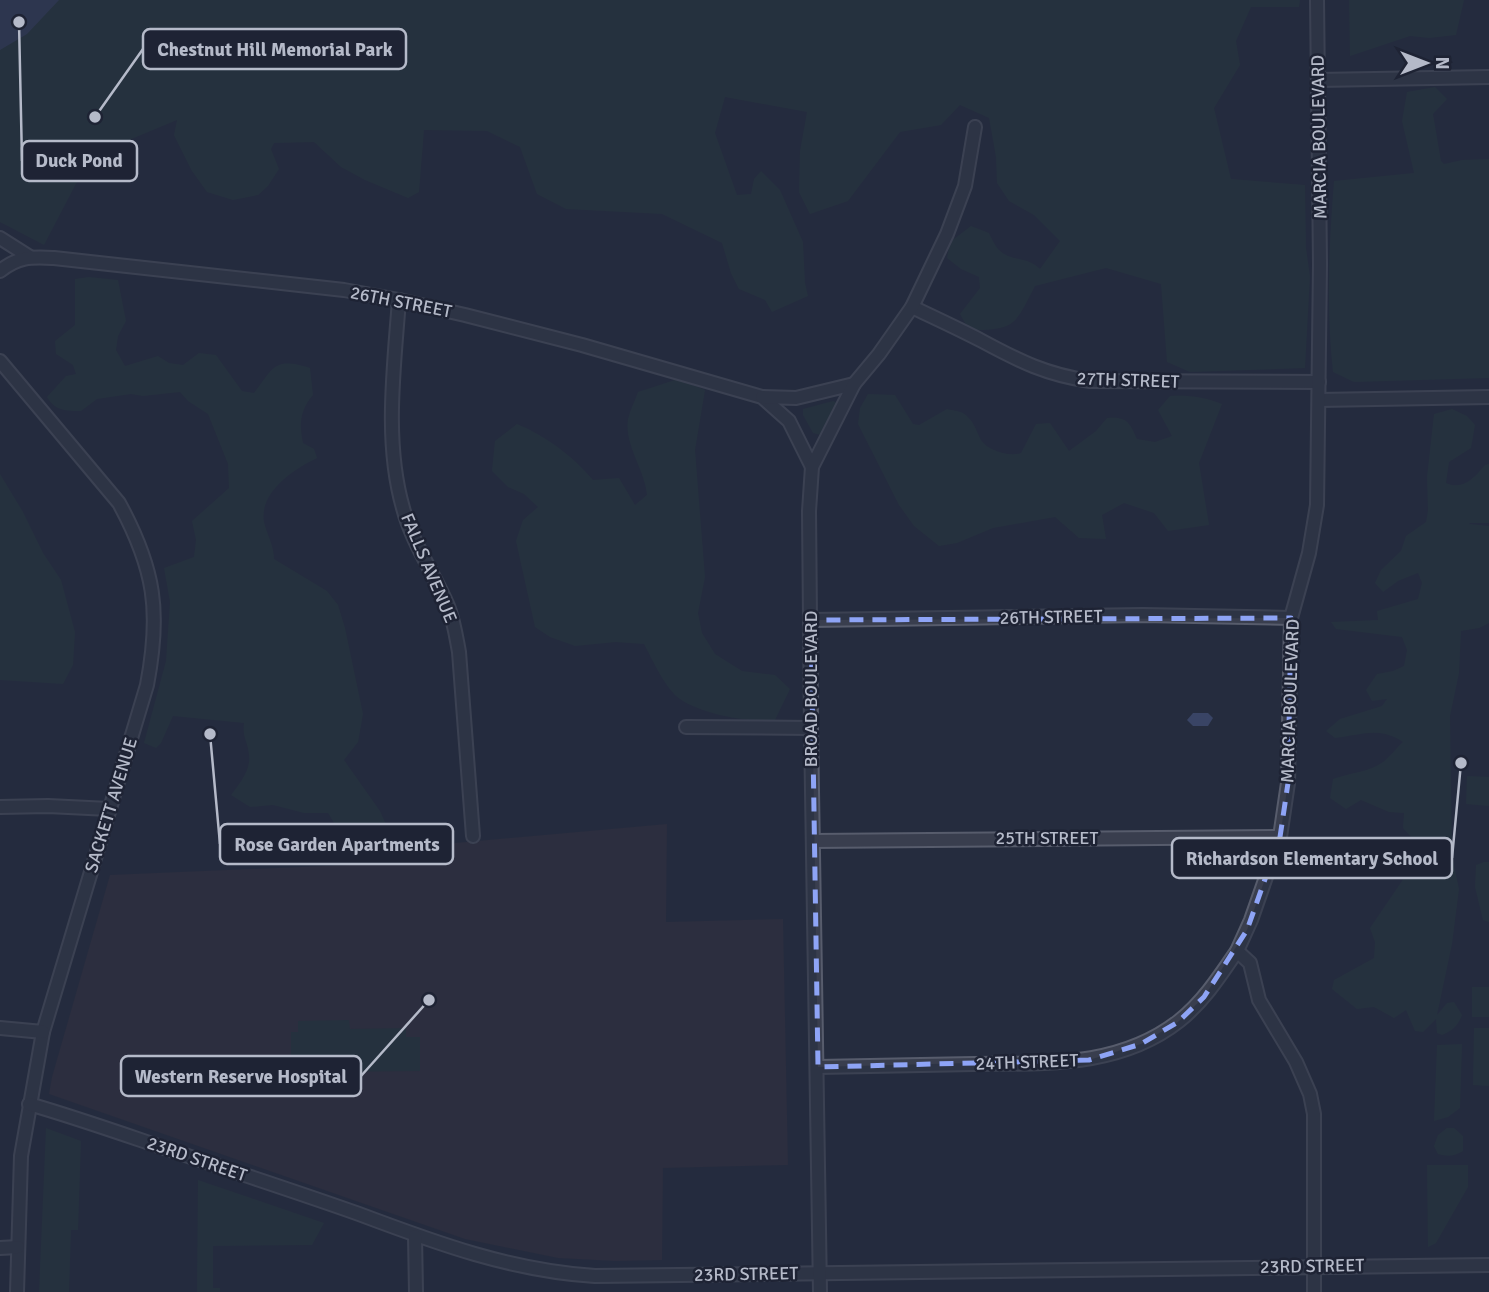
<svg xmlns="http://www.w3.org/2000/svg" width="1489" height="1292" font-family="Signika,sans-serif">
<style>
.medical{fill:#353140}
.green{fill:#27383f}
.water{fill:#394465}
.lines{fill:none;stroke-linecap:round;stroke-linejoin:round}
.street-casing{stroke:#575c6c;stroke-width:16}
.street{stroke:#393e4e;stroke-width:12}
.marked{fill:none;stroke:#8ea4f6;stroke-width:5;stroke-dasharray:14 9;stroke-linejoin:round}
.labels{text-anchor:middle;stroke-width:5;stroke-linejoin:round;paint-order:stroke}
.street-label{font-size:18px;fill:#b5bac9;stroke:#1e2334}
.leader{fill:none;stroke:#b5bac9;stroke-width:2.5}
.callout-dot{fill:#b5bac9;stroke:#1e2334;stroke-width:2.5}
.callout{fill:#1e2334;stroke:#b5bac9;stroke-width:2.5}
.callout-label{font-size:19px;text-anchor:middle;font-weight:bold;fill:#b5bac9}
</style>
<rect width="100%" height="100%" fill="#252c3e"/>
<!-- medical -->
<path class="medical" d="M667,824L666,922L783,919L788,1165L663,1168L662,1260L615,1261L558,1258L465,1239L49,1094L52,1077L110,875L396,863L411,847Z"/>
<!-- green -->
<g class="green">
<path d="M0,0H1300L1299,7H1251L1236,41L1240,65L1214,108L1231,179L1305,185L1306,248L1310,276L1305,368L1190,372L1167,362L1161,284L1106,268L1035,286C1016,322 1017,330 974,330L965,323L960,314L980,288L979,277L961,269L947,258L950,242L971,226L989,233C991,237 994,244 998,249C1010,262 1027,256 1040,269L1060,241L1034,215L1009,201L997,183L996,157L989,118L960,105L941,125L900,132L848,201L810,214L799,192L800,151L807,112L725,97L715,133L737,195L751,194L754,179L761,171L780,190L803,242L805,283L808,296L772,312L765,300L739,289L731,273L722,243L662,214L566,209L537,194L520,147L487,131L424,130L419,192L408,198L365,180L341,167L314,142L274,143L271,149L279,169L268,186L258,195L233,200L207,192L192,171L174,135L177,120L117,145L80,176L44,245L0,222Z"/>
<path d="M1349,0H1464L1456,35L1429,38L1410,36L1350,56Z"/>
<path d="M1435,87L1447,99L1433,114L1441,161L1444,164L1462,160L1489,159V378L1354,382L1333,372C1326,309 1329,243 1334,181L1414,173L1402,121L1407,92Z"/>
<path d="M89,277L118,280L126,321L118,336L116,350L125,366L158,356L169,363L183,365L199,353L216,355L242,391L254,393C274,367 274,357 310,368L313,395C300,410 299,424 303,443L314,449L317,458C294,469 259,492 264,522C267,535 274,545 274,559L327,591L338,605L345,628L363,714L358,742L344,760L380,811L401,858L396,863L348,865C350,848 337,827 328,813H304L273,805L250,807L231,795C240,783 251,770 249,755C248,741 242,738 244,723L173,716L161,743L156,748L144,743L166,661L170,602L164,568L194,557L196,540L192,521L229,488L228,464L208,414L188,401L180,392L143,396L131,394L97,399L81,411C66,411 55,411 47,397L66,376L76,374L73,365L56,354L55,341L75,325V279Z"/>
<path d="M678,379L705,390L695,450L705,577L698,613L702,633L715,654L742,671L775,675L790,689L775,720C750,723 701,714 680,699C666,690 652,659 644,644L616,642L575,646L550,637L535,627L516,541L523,520L538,507L524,494L508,487L492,471L495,441L517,424C546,436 573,456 593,480L619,478L635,505L647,495C645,470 624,445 628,419C630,410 635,401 638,392Z"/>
<path d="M868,394L895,395L913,424L919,425L947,409C951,410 959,411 963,413C974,420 976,431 981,440C988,451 1010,457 1021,453L1036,424L1050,423L1069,451L1096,431L1107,418C1126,416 1130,422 1137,439L1155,442L1172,436L1158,410L1170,396C1189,395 1205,397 1222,404L1199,463L1209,525L1168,531L1154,513L1124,503L1102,515L1106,539L1079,538L1055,517L993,528L957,543L939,546L914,526L899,505L858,424L860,408Z"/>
<path d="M833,401L837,403L821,435L813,433L803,415V409Z"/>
<path d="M1452,409L1467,416L1475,425L1471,448L1449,462L1446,483C1463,491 1475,477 1485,465L1489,464V523H1470L1469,524L1489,526V623L1479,628L1461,631L1459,673L1450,716L1452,856L1459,889L1452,944L1437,1015L1447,1003L1454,1002L1462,1015C1458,1026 1452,1031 1442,1035L1437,1033L1436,1019L1423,1032L1415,1031L1406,1010L1394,1018L1374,1007L1357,1009L1332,989L1334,980L1374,958L1375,942L1370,928L1404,878L1417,867L1424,851L1403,828L1404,813L1389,812L1361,800L1346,809L1330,798L1333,779C1349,773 1370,772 1383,762C1390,757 1396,748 1403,742C1379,726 1362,735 1335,738L1326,731L1340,719L1382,706L1387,699L1372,701L1366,690L1377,674L1393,671L1404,666L1407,650L1402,637L1336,629L1331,622L1378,620L1377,611L1418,599L1422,583L1418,573L1398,581L1383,592L1375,583L1381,570L1401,551L1406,536L1426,522L1428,511L1427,477L1434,414Z"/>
<path d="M0,474L23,512L43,553L61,580L75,632L73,665L63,684L0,680Z"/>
<path d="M1467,776L1489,777V806L1466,804Z"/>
<path d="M1484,862H1489V922L1483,920L1475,887L1476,865Z"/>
<rect x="1472" y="987" width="17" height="30"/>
<path d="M349,1020L350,1029L406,1028V1037H420V1071L316,1072V1097L289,1095L291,1074H299L298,1062H291V1032H298V1021Z"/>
<path d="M1474,1028H1489V1086L1473,1085Z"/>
<path d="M1462,1044L1460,1108L1448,1117L1434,1121L1437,1045Z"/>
<path d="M46,1128L81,1141L78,1230H71L69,1292H39Z"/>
<path d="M1447,1128H1454L1463,1136V1151C1455,1156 1448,1157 1438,1154L1434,1146L1438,1135Z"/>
<path d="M1427,1165H1468V1187L1436,1243L1428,1247Z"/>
<path d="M198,1180L324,1223L312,1245L213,1246V1288H220V1292H197Z"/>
</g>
<!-- water -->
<g class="water">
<path d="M0,0H59L27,34L0,50Z"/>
<path d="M1193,713H1208L1213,718L1208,726H1193L1187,720Z"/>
</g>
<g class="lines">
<!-- street casing -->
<g class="street-casing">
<g id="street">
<path d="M1318,80L1489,77"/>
<path d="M0,238L30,257"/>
<path d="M0,271C19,256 31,257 54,258L344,290L399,300L465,315L582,345L762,397L789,421L812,467"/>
<path d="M399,300C394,368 384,442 403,508C412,543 434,573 448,606C454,621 456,636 459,652L473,836"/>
<path d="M912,307C935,318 959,329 982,341C1019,361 1047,375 1090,381L1319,382"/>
<path d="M0,361L119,503C155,569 161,612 147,685L43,1032L21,1156L17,1292"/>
<path d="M762,397L796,398L854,384"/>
<path d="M1319,400L1489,397"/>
<path d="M811,620L1143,615L1291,618"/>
<path d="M686,727L811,728"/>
<path d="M0,807L48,806L109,809"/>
<path d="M813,841L1280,837"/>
<path d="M0,1028L43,1032"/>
<path d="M818,1067C870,1066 921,1065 973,1064C1045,1063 1119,1068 1179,1021C1203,1002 1220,976 1237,951"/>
<path d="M29,1104C81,1119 131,1137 182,1154C241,1174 300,1193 359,1214C436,1243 512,1271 595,1276L1489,1265"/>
<path d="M415,1236L416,1292"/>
<path d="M0,1248L18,1247"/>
<path d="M820,1292L811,728L809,511L812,467L854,384L879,354L912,307L947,234L965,186L975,127"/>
<path d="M1314,1292V1114L1310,1094L1296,1062L1259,1000L1250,963L1237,951L1251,920L1280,837L1288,783L1291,618L1309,553L1317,505L1320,264L1317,0"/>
</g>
</g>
<!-- street -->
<use href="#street" class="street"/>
</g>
<!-- marked area -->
<path d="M0 0H1489V1292H0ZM1291,618L1288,783L1280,837L1247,930L1204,997L1178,1022L1141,1044L1089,1060L818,1067L811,620Z" fill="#252c3e" fill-opacity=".55" fill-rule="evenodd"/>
<path class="marked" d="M1291,618L1288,783L1280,837L1247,930L1204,997L1178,1022L1141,1044L1089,1060L818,1067L811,620Z"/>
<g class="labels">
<!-- street labels -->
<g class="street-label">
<text transform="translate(1319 137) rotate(-91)" y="6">MARCIA BOULEVARD</text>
<text transform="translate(401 302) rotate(11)" y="6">26TH STREET</text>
<text transform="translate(1128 380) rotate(2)" y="6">27TH STREET</text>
<text transform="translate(429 568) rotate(67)" y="6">FALLS AVENUE</text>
<text transform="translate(1051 617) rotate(-1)" y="6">26TH STREET</text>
<text transform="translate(811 689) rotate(-90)" y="6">BROAD BOULEVARD</text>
<text transform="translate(1290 701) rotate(-88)" y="6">MARCIA BOULEVARD</text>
<text transform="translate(111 805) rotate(-73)" y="6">SACKETT AVENUE</text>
<text x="1047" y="844">25TH STREET</text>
<text transform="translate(1027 1062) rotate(-2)" y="6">24TH STREET</text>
<text transform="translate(197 1159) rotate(19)" y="6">23RD STREET</text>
<text transform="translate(1312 1266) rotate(-1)" y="6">23RD STREET</text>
<text transform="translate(746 1274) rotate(-1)" y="6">23RD STREET</text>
</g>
</g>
<!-- callouts -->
<path class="leader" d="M95 117L143 49M19 22L22 161M210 734L220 844M1461 763L1452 858M429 1000L361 1076"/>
<g class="callout-dot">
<circle cx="95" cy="117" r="7"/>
<circle cx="19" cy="22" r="7"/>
<circle cx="210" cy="734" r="7"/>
<circle cx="1461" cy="763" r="7"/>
<circle cx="429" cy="1000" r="7"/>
</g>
<g class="callout">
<rect x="143" y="29" width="263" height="40" rx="7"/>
<rect x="22" y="141" width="115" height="40" rx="7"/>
<rect x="220" y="824" width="233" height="40" rx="7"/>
<rect x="1172" y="838" width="280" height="40" rx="7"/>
<rect x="121" y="1056" width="240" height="40" rx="7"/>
</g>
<g class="callout-label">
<text x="275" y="56">Chestnut Hill Memorial Park</text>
<text x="79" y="167">Duck Pond</text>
<text x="337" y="851">Rose Garden Apartments</text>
<text x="1312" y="865">Richardson Elementary School</text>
<text x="241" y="1083">Western Reserve Hospital</text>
</g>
<!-- north arrow -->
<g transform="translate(1426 63) rotate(90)" stroke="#1e2334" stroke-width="5" paint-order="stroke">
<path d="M0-5L12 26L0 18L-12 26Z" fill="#b5bac9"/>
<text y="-10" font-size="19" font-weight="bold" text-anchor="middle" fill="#b5bac9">N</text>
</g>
</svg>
